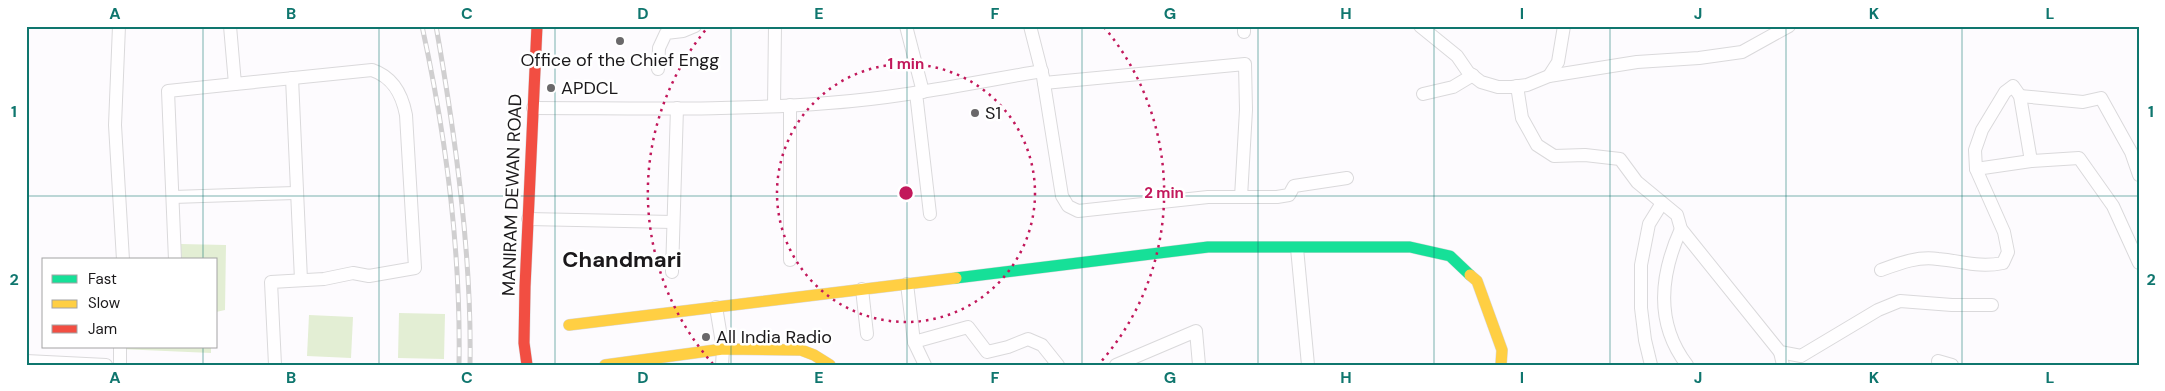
<svg xmlns="http://www.w3.org/2000/svg" width="2165" height="391" font-family="'DM Sans',sans-serif">
<style>
.green{fill:#e3eed4}
.lines{fill:none;stroke-linecap:round;stroke-linejoin:round}
.street-casing{stroke:#dad9db;stroke-width:14}
.fast-casing{stroke:#dad9db;stroke-width:12}
.slow-casing{stroke:#dad9db;stroke-width:12}
.jam-casing{stroke:#dad9db;stroke-width:12}
.street{stroke:#fffeff;stroke-width:12}
.fast{stroke:#16e098;stroke-width:11}
.slow{stroke:#ffcf43;stroke-width:11}
.jam{stroke:#f24e42;stroke-width:11}
.rail-casing{stroke:#d0cfd0;stroke-width:5}
.rail{stroke:#fff;stroke-width:3;stroke-dasharray:9;stroke-linecap:butt}
.grid{fill:none;stroke:#0f766e;stroke-width:1;stroke-opacity:0.55}
.ring{fill:none;stroke:#c2185b;stroke-width:2.5;stroke-dasharray:2.5 5}
.poi-dot{fill:#6a686a;stroke:#fff;stroke-width:2}
.labels{text-anchor:middle;stroke-width:5;stroke-linejoin:round;paint-order:stroke}
.poi-label{font-size:18px;fill:#1b191b;stroke:#fff;text-anchor:start}
.street-label{font-size:18px;fill:#1b191b;stroke:#fff}
.district-label{font-size:22px;font-weight:bold;fill:#1b191b;stroke:#fff}
.centre{fill:#c2185b;stroke:#fff;stroke-width:2.5}
.ring-label{font-size:15px;text-anchor:middle;font-weight:bold;fill:#c2185b;stroke:#fff;stroke-width:5;stroke-linejoin:round;paint-order:stroke}
.neatline{fill:none;stroke:#0f766e;stroke-width:2}
.grid-label{font-size:16px;text-anchor:middle;font-weight:bold;fill:#0f766e}
</style>
<rect width="100%" height="100%" fill="#fdfbfe"/>
<!-- green -->
<g class="green">
<path d="M181,244L226,245L225,310L216,312V260H181Z"/>
<path d="M399,313L445,314L444,359L398,358Z"/>
<path d="M309,315L353,317L351,358L307,356Z"/>
<path d="M120,347H211V353L120,349Z"/>
</g>
<g class="lines">
<!-- street casing -->
<g class="street-casing">
<g id="street">
<path d="M119,26L115,125L123,260"/>
<path d="M230,26L235,84L372,70C393,77 402,94 406,115L415,268L369,276L353,273L324,279L271,282L275,365"/>
<path d="M906,26L923,92"/>
<path d="M1030,26L1043,77L1062,196L1068,206L1078,211L1208,197H1277L1289,195L1294,186L1347,178"/>
<path d="M1244,26V32"/>
<path d="M1420,26L1457,56L1468,72L1481,82L1498,87H1512L1527,85L1549,76L1637,62L1699,58L1742,52L1789,26"/>
<path d="M658,69L659,48L666,33L683,31L695,26"/>
<path d="M1549,76L1558,62L1564,26"/>
<path d="M292,78L301,280"/>
<path d="M1044,83L1245,64L1246,110L1241,197"/>
<path d="M1517,86L1522,118L1537,145L1554,156L1585,155L1620,159L1637,182L1677,215L1681,229L1780,352L1801,356L1878,310L1900,301L1952,305H1992"/>
<path d="M916,93L930,214"/>
<path d="M1423,94L1453,87L1473,75"/>
<path d="M2020,96L2083,102L2101,98L2131,152L2139,175"/>
<path d="M774,106L775,26"/>
<path d="M533,108C631,108 730,111 828,103C900,98 971,83 1042,71"/>
<path d="M1976,169L2031,161L2079,158L2113,206L2139,263"/>
<path d="M173,197L295,193"/>
<path d="M528,219L673,222"/>
<path d="M1681,229C1660,275 1655,323 1687,365"/>
<path d="M1297,248L1308,365"/>
<path d="M175,260L168,91L235,84"/>
<path d="M790,260V105"/>
<path d="M1881,270C1900,263 1918,256 1938,259C1962,261 1978,268 2003,263L2008,252L2004,232L1976,169L1975,150L1982,130L2005,92L2013,86L2020,96L2031,161"/>
<path d="M672,272L677,108"/>
<path d="M907,284L914,342L968,327L987,352L1008,347L1028,339L1042,345L1058,365"/>
<path d="M862,289L867,334"/>
<path d="M716,307L723,349L722,365"/>
<path d="M914,342L925,365"/>
<path d="M1780,352L1783,365"/>
<path d="M26,361L106,365"/>
<path d="M1938,361L1952,365"/>
<path d="M120,365V347"/>
<path d="M1116,365L1196,331L1199,365"/>
<path d="M1651,365L1645,340L1641,308V265L1649,224L1662,203"/>
</g>
</g>
<!-- fast casing -->
<g class="fast-casing">
<path id="fast" d="M956,278L1208,247H1410L1450,256L1470,275"/>
</g>
<!-- slow casing -->
<g class="slow-casing">
<g id="slow">
<path d="M1470,275L1477,281L1502,350L1501,365"/>
<path d="M569,325L956,278"/>
<path d="M605,365L723,349L801,350L814,355L830,365"/>
</g>
</g>
<!-- jam casing -->
<g class="jam-casing">
<path id="jam" d="M527,365L524,343L525,287L537,26"/>
</g>
<!-- street -->
<use href="#street" class="street"/>
<!-- fast -->
<use href="#fast" class="fast"/>
<!-- slow -->
<use href="#slow" class="slow"/>
<!-- jam -->
<use href="#jam" class="jam"/>
<!-- rail casing -->
<g class="rail-casing">
<g id="rail">
<path d="M422,26C446,136 461,252 459,365"/>
<path d="M436,26C455,134 472,255 470,365"/>
</g>
</g>
<!-- rail -->
<use href="#rail" class="rail"/>
</g>
<!-- grid -->
<path class="grid" d="M203,26V260M379,26V365M555,26V365M731,26V365M907,26V365M1082,26V365M1258,26V365M1434,26V365M1610,26V365M1786,26V365M1962,26V365M26,196H2139M203,347V365"/>
<!-- distance rings -->
<g class="ring">
<circle cx="906" cy="193" r="129"/>
<path d="M713 364A258 258 0 0 1 708 27M1104 27A258 258 0 0 1 1099 364"/>
</g>
<!-- markers -->
<g class="poi-dot">
<circle cx="620" cy="41" r="5"/>
<circle cx="551" cy="88" r="5"/>
<circle cx="975" cy="113" r="5"/>
<circle cx="706" cy="337" r="5"/>
</g>
<g class="labels">
<!-- poi labels -->
<g class="poi-label">
<text x="620" y="66" text-anchor="middle">Office of the Chief Engg</text>
<text x="561" y="94">APDCL</text>
<text x="985" y="119">S1</text>
<text x="716" y="343">All India Radio</text>
</g>
<!-- street labels -->
<g class="street-label">
<text transform="translate(512 195) rotate(-88)" y="6">MANIRAM DEWAN ROAD</text>
</g>
<!-- district labels -->
<g class="district-label">
<text x="622" y="267">Chandmari</text>
</g>
</g>
<circle cx="906" cy="193" r="8" class="centre"/>
<g class="ring-label">
<text x="906" y="69">1 min</text>
<text x="1164" y="198">2 min</text>
</g>
<!-- border -->
<rect width="2165" height="391" fill="none" stroke="#ffffff" stroke-width="55"/>
<!-- legend -->
<rect x="42" y="258" width="175" height="90" fill="#ffffff" stroke="#a4a3a4"/>
<rect x="52" y="275" width="25" height="8" fill="#16e098" stroke="#a4a3a4"/>
<text x="88" y="284" font-size="15" fill="#1b191b">Fast</text>
<rect x="52" y="300" width="25" height="8" fill="#ffcf43" stroke="#a4a3a4"/>
<text x="88" y="308" font-size="15" fill="#1b191b">Slow</text>
<rect x="52" y="325" width="25" height="8" fill="#f24e42" stroke="#a4a3a4"/>
<text x="88" y="334" font-size="15" fill="#1b191b">Jam</text>
<rect x="28" y="28" width="2110" height="336" class="neatline"/>
<g class="grid-label">
<text x="115" y="19">A</text>
<text x="291" y="19">B</text>
<text x="467" y="19">C</text>
<text x="643" y="19">D</text>
<text x="819" y="19">E</text>
<text x="995" y="19">F</text>
<text x="1170" y="19">G</text>
<text x="1346" y="19">H</text>
<text x="1522" y="19">I</text>
<text x="1698" y="19">J</text>
<text x="1874" y="19">K</text>
<text x="2050" y="19">L</text>
<text x="14" y="117">1</text>
<text x="2151" y="117">1</text>
<text x="14" y="285">2</text>
<text x="2151" y="285">2</text>
<text x="115" y="383">A</text>
<text x="291" y="383">B</text>
<text x="467" y="383">C</text>
<text x="643" y="383">D</text>
<text x="819" y="383">E</text>
<text x="995" y="383">F</text>
<text x="1170" y="383">G</text>
<text x="1346" y="383">H</text>
<text x="1522" y="383">I</text>
<text x="1698" y="383">J</text>
<text x="1874" y="383">K</text>
<text x="2050" y="383">L</text>
</g>
</svg>
